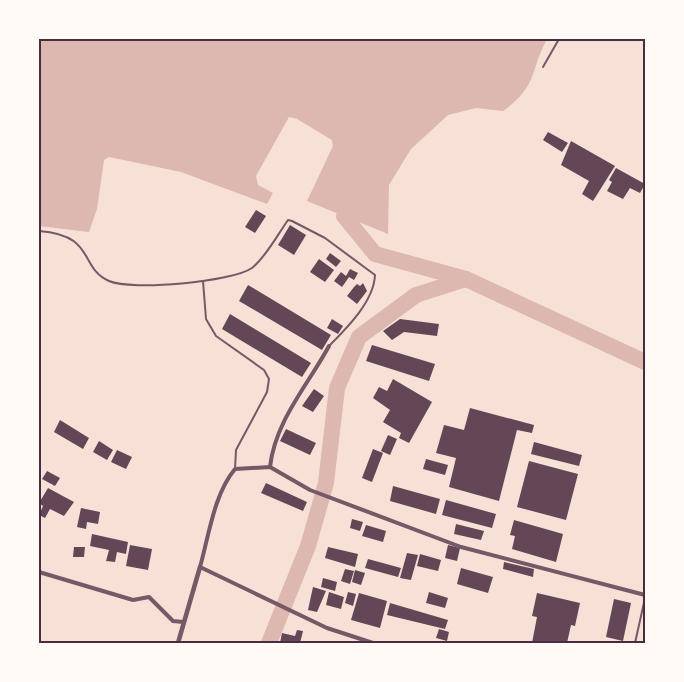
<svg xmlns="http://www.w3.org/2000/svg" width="684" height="682" font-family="Poppins,sans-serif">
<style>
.water{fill:#dcb8b0}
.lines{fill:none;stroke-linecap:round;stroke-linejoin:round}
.river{stroke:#dcb8b0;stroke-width:16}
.building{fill:#644757}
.service{stroke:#755966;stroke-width:2}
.minor{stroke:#755966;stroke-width:4}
.tertiary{stroke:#755966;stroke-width:4.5}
.neatline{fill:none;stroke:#4a2c40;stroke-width:2}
</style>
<rect width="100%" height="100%" fill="#f7e1d7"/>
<!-- water -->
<path class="water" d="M39,39H547C529,72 539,85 503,111L476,108L448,115L411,149L389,185L388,234L307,201L333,146L332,140L297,119L289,117L256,176L258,185L273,193L267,204L181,172L109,157L104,160L97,209L89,232L39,226Z"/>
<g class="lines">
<!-- river -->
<g class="river">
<path d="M344,216L375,254L466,279L645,362"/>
<path d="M269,643L308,546L326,483L337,388L359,337L416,295L466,279"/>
</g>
</g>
<!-- building -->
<g class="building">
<path d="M548,132L568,143L562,152L543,140Z"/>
<path d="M571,141L615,166L593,201L582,194L589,181L561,165Z"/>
<path d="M616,168L645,184L640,193L630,188L623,199L607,191L612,182L609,180Z"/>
<path d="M256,210L266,216L255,233L245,227Z"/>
<path d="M290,225L306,235L294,255L278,245Z"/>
<path d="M330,253L341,261L336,267L326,259Z"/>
<path d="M319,259L334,270L325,282L310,272Z"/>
<path d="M350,269L358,273L354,280L349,277L342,287L334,281L341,272L346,276Z"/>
<path d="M363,283L367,291L357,304L347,296L354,287L357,284L360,286Z"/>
<path d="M248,285L331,335L322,350L239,301Z"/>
<path d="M230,314L311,363L302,377L222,329Z"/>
<path d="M332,319L343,326L338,334L327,328Z"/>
<path d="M400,319L439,324L437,336L404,332L392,340L383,331Z"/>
<path d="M372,345L435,364L429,381L366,361Z"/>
<path d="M393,379L432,402L409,443L399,438L401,433L383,422L390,410L373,398L379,387L387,391Z"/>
<path d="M314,389L324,396L313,412L302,406Z"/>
<path d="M470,408L534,425L532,433L517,430L499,501L449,487L456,458L436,453L444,425L464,430Z"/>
<path d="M60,420L89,438L83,449L54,432Z"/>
<path d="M286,429L316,443L310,455L280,441Z"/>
<path d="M388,435L397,439L390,455L381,451Z"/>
<path d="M99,441L113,450L107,460L93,452Z"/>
<path d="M534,442L582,455L579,466L531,454Z"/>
<path d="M373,449L383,453L372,482L362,478Z"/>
<path d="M117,450L132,457L126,469L111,462Z"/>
<path d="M426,459L448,465L445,475L423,469Z"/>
<path d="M529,461L578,474L566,520L517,507Z"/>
<path d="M47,471L60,478L55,486L42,479Z"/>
<path d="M266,483L307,502L303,511L261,493Z"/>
<path d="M393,486L440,499L436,514L390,501Z"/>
<path d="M48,488L74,502L64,516L50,509L45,518L39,515L43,506L39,503Z"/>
<path d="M446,500L496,514L492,528L442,515Z"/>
<path d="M81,508L100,512L98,524L87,522L86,529L77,527Z"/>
<path d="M352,519L363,522L360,531L350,528Z"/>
<path d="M514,520L563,534L556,562L512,549L515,536L510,535Z"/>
<path d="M456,524L484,531L481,540L454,534Z"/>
<path d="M366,525L386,531L383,542L362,536Z"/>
<path d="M92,534L128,542L126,554L117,552L115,562L106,561L109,550L90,546Z"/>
<path d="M130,545L152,549L148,570L126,566Z"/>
<path d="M448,545L460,548L457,561L445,558Z"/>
<path d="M74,547H85L84,557H73Z"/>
<path d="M328,547L358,554L355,567L325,558Z"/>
<path d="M407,553L418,555L411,580L400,578Z"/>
<path d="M420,554L441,560L438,571L417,566Z"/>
<path d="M368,559L401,568L398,577L365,568Z"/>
<path d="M504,562L534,569L533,577L503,569Z"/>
<path d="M461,568L493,577L488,593L457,584Z"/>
<path d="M345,569L354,571L350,584L341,581Z"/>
<path d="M355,570L365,573L361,585L352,582Z"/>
<path d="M323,578L337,582L335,591L321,587Z"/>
<path d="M313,587L326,591L317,612L308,610Z"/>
<path d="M329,592L344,597L341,609L326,605Z"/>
<path d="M348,592L356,594L353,606L345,603Z"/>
<path d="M429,592L448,598L445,608L426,603Z"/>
<path d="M359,593L387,601L380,628L351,620Z"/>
<path d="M537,593L580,603L575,626L571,625L567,643H532L537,617L532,616Z"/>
<path d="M614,599L631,603L623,641L606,637Z"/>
<path d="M390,603L448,620L445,629L387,615Z"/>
<path d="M439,629L449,632L447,641L436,638Z"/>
<path d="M297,630L303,631L300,643H280L282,633L295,636Z"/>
</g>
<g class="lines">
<!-- service -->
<g class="service">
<path d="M543,67L559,39"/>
<path d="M39,231C96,235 79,268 109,281C132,291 232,282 252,268C266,257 278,234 288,220L292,221L325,238L375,275C374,301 347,328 330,345"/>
<path d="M203,281L206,319L216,336L264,370L269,379L267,392L236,450L235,469"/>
<path d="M635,643L645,598"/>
</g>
<!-- minor -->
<g class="minor">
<path d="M270,467C275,421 308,385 329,346"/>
<path d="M39,572L133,600L149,597L173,621L183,622"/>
<path d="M373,643L327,628L200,567C209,535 214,494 235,469L270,467L310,490L461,547L645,595"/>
</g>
<!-- tertiary -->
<path class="tertiary" d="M178,643L200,567"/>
</g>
<!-- border -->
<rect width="684" height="682" fill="none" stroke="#fffaf5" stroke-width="81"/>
<rect x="40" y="40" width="604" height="602" class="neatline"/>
</svg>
